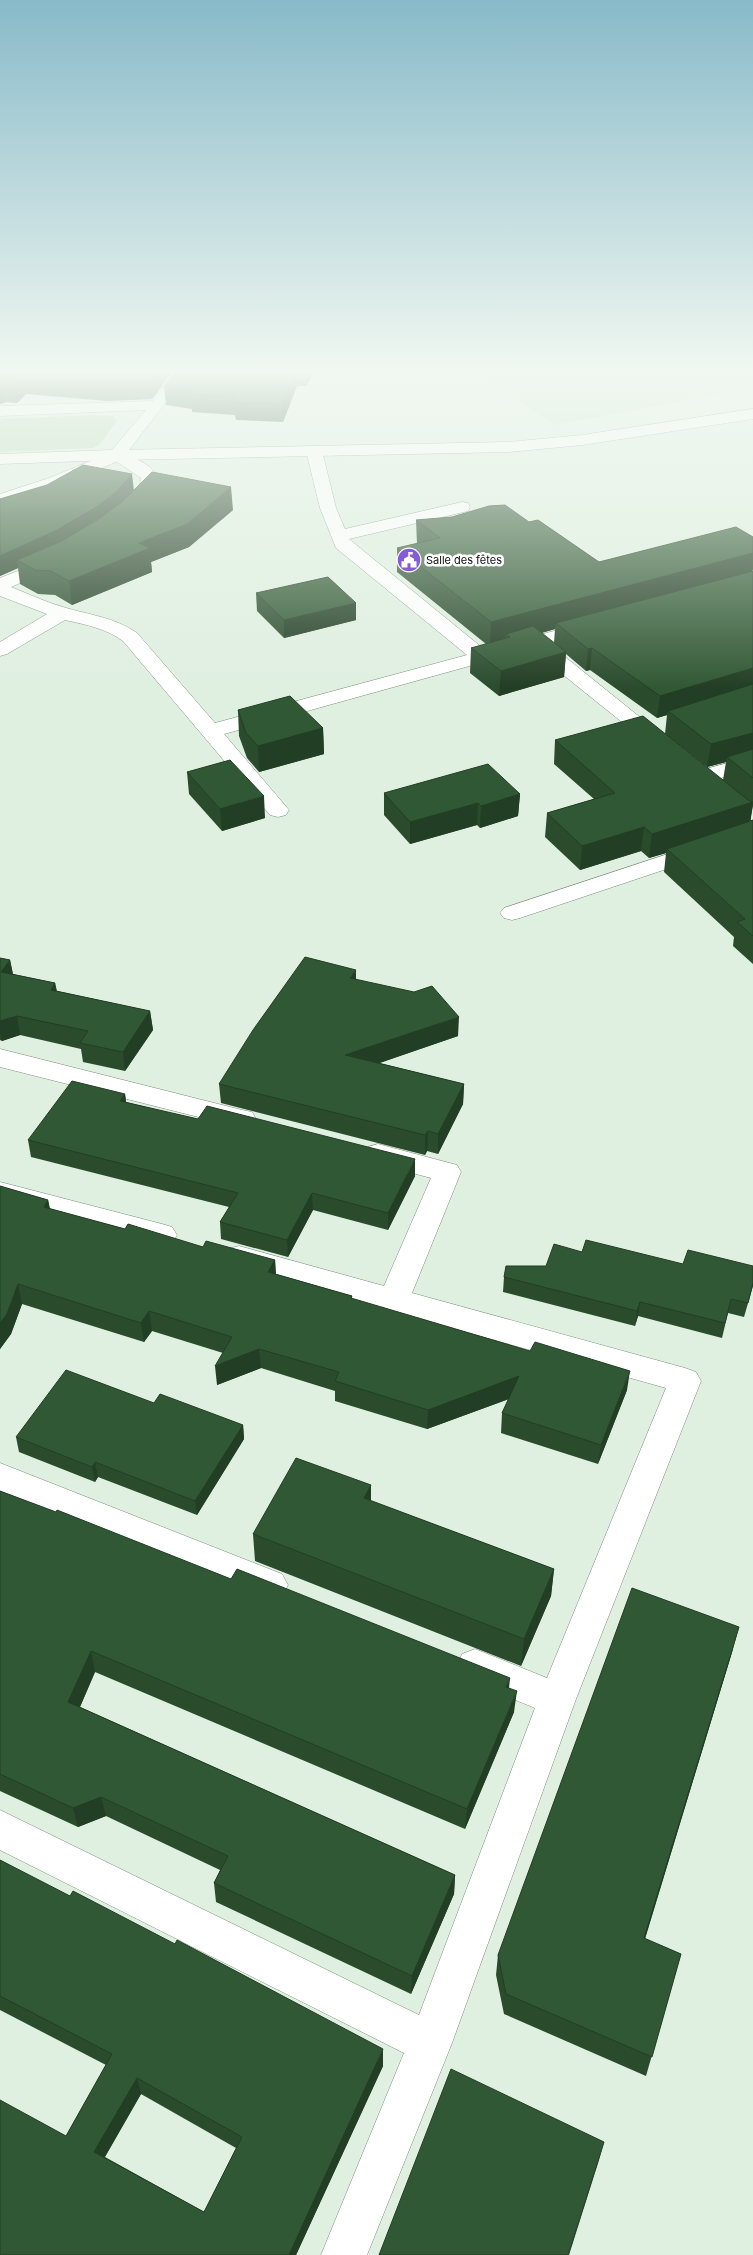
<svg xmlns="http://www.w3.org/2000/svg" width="753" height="2255" font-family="Inter,sans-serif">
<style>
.built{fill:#cee3ce}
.green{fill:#b7d5b7}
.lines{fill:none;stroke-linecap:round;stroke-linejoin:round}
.minor-casing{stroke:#7e8c7e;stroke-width:1}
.major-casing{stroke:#7e8c7e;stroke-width:1}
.minor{fill:#fff;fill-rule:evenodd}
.major{fill:#fff;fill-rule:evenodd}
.wall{fill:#2a4c2d;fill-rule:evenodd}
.shaded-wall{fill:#223e24}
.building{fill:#315834;stroke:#223e24;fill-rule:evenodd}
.labels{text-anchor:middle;stroke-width:5;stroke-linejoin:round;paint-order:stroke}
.far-poi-label{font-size:11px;fill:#0b100b;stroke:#fff;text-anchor:start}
</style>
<rect width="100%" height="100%" fill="#dfefe0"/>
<!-- built -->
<path class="built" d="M475,372H753V388L555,425Z"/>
<!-- green -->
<path class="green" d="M97,415L113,416L117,421L99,445L93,448L0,452V419Z"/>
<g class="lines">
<!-- minor casing -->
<g class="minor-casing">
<g id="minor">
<path d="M174,372H189L126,454C136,459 154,466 157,477C160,485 145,507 139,511C135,513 131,511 127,511L125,507L139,489L141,478L114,460L0,464V454L112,450L146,410L0,416V406L153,401Z"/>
<path d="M314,446L320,448L322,451L336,508L345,529L462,502L468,503L470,507L468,511L349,539L485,650L590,621L597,623L599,627L597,631L549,644L667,739L670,743L667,747L660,749L653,747L531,649L224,734L289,810L286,815L278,817L270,815L123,641C105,628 87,625 65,620L7,654L0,656V642L47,614L0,596V578L53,557L59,558L62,562L59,566L11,587C29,594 45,602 63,607C89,615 114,617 137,633L215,723L467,655L336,548L320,508L306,451L308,448Z"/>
<path d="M753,756V769L703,783L695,782L692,777L695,772Z"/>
<path d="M753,826V840L520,918L512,920L504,918L500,913L504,908Z"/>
<path d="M0,1049L242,1110L252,1112L256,1119L252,1126L242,1128L0,1067Z"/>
<path d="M378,1144L457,1165L461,1172L412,1293L685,1368L696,1372L701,1381L576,1699L452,2043L367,2255H321L404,2053L0,1850V1810L419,2015L535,1708L462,1678L457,1666L462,1654L475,1649L547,1678L666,1388L228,1265L224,1257L228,1249L239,1246L384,1286L431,1178L368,1161L364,1154L368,1147Z"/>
<path d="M0,1182L162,1224L172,1227L177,1235L172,1243L162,1246L0,1202Z"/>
<path d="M0,1463L282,1574L288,1585L282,1596L270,1600L0,1492Z"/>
</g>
</g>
<!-- major casing -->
<g class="major-casing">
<path id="major" d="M753,409V419L582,445L509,452L120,460L61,486L0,505V494L49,478L117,450L509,442L582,435Z"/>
</g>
<!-- minor -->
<use href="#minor" class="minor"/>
<!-- major -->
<use href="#major" class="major"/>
</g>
<!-- wall -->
<g class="wall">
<path d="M0,372H172L152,399L108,401L26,394L17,403L6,402L0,404Z"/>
<path d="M176,372H315L306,386H297L283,422L236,420L235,415L192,412V409L166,405L164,387Z"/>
<path d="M134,490L233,510L189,547L151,562L152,572L72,605L55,595L38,594L20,584L18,568L0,576V499Z"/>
<path d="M416,520L529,522L599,562L753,537V569L752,571H753V806L750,821L753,820V964L733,946L734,937L664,872L666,853L649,858L641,851L580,870L545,837L547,813L594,799L554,764L555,740L723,780L726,762L707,767L665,734L667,715L657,718L590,670L586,671L566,654L564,677L499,696L470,673L471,648L486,644L397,572V548L417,544ZM555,629L554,643L542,633Z"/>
<path d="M256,593L356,603V620L284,638L257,611Z"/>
<path d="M238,710L323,728L324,754L259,772L247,758L239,736Z"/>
<path d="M187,772L265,818L222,831L189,794Z"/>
<path d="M384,793L520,794L518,816L480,828L477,825L410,844L384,815Z"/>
<path d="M0,958L10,960L13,974L55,983L57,991L150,1011L153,1030L125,1071L83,1062L81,1049L20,1035L2,1041L0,1040Z"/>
<path d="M356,980L458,1036L379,1063L464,1084L463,1104L438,1154L427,1151L425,1155L221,1103L219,1084Z"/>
<path d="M125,1094L126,1102L415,1176L388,1230L313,1210L288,1257L221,1239L220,1222L229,1207L31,1157L28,1140Z"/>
<path d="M0,1186L48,1200L50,1209L125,1229L203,1247L275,1260L276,1274L352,1296V1299L627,1390L598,1464L501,1433L502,1413L509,1399L427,1429L335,1401V1391L261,1368L217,1385L223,1353L152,1331L144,1342L22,1304L11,1334L0,1349Z"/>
<path d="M582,1252L683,1264L753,1266V1286L744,1317L728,1313L722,1338L638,1316L635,1326L503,1292L504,1277L546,1266Z"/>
<path d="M154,1403L243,1425L244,1439L197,1515L98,1477L95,1482L19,1452L16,1437Z"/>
<path d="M371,1485V1501L554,1569L551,1596L521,1666L255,1561L253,1534Z"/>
<path d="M0,1491L509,1688L514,1712L465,1829L95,1672L80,1707L455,1875L454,1894L411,1994L216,1902L214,1883L220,1870L106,1816L78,1827L0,1791Z"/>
<path d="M733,1649L645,1939L681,1954L646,2076L504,2014L496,1975L498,1955Z"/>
<path d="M0,1860L383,2066L296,2255H0L66,2136L106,2065L0,2010ZM141,2094L236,2148L204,2212L105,2157Z"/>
</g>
<!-- shaded-wall -->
<g class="shaded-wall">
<path d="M157,372H172L152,399L150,381Z"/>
<path d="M295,372H297V386L283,422L282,404Z"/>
<path d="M306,372H315L306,386Z"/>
<path d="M24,376L26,394L17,403L15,385Z"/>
<path d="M4,384L6,402L0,404V385Z"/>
<path d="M132,474L134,491L100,524L17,560L18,568L0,576V556Z"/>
<path d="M231,487L233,510L189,547L151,562L152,572L72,605L69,581L139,543Z"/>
<path d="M753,553V569L750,577L556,623L555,629L510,641V637L506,634L505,643L490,647L491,622Z"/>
<path d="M356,603V620L284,638V620Z"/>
<path d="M592,648L590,670L586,671L588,649Z"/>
<path d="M566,652L564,677L499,696L501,671Z"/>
<path d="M753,668V689L668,711L667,715L657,718L660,696Z"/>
<path d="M323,728L324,754L259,772L258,746Z"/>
<path d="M753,733V755L727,757L726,762L707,767L711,744Z"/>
<path d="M520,794L518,816L480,828L481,806Z"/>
<path d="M264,796L265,818L222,831L220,809Z"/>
<path d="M753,802L750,825L667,849L666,853L649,858L652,834Z"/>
<path d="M478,803L477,825L410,844V822Z"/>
<path d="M644,827L641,851L580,870L582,846Z"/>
<path d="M10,960L14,980L1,972Z"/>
<path d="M356,970V989L350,978Z"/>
<path d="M55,983L58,1002L51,990Z"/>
<path d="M150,1011L153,1030L125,1071L123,1052Z"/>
<path d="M17,1016L20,1035L2,1041L0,1033V1021Z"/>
<path d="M459,1017L458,1036L345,1075V1055Z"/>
<path d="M464,1084L463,1104L438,1154V1134Z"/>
<path d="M125,1094L127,1111L120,1101Z"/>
<path d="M428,1131L427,1151L425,1155V1135Z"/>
<path d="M415,1159V1176L388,1230V1213Z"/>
<path d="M312,1193L313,1210L288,1257L287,1240Z"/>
<path d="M48,1200L52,1220L44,1207Z"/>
<path d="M275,1260L276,1280L268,1272Z"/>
<path d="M18,1284L22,1304L11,1334L0,1349V1323Z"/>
<path d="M640,1302L638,1316L635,1326L637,1311Z"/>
<path d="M149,1311L152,1331L144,1342L141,1323Z"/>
<path d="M259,1349L261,1368L217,1385L215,1366Z"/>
<path d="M630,1371L627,1390L598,1464L601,1445Z"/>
<path d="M519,1376L517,1396L427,1429L428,1410Z"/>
<path d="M243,1425L244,1439L197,1515L195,1501Z"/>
<path d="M95,1462L98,1477L95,1482L92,1467Z"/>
<path d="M371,1485V1513L364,1498Z"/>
<path d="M554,1569L551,1596L521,1666L524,1639Z"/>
<path d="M739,1627L733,1649L639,1958L644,1938Z"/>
<path d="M91,1651L95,1672L73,1723L68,1702Z"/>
<path d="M510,1678L508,1699L506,1687Z"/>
<path d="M517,1691L514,1712L465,1829L467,1809Z"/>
<path d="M101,1797L106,1816L78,1827L73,1808Z"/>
<path d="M455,1875L454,1894L411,1994L412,1976Z"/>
<path d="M383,2049V2066L296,2255H289Z"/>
<path d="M137,2078L141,2094L99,2167L94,2152Z"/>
<path d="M604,2142L599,2160L569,2255H568Z"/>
</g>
<!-- building -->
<g class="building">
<path d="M0,372H157L150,381L106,383L24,376L15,385L4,384L0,385Z"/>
<path d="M176,372H295L282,404L235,402L237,397L191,394L193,391L164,387Z"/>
<path d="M83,465L132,474L116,492L98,506L55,531L0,556V499L47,485Z"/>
<path d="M152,472L231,487L187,524L139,543L150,548L69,581L51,571L35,570L17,560L60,542L99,519L123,501Z"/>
<path d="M505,505L529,522L538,520L599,562L736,527L753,537V553L491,622L397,548L440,538L416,520L452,517L489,506Z"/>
<path d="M753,571V668L660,696L592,648L588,649L556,623Z"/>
<path d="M328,577L356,603L284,620L256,593Z"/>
<path d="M533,626L566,652L501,671L471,648L510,637L506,634Z"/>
<path d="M753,684V733L711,744L668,711Z"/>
<path d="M290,696L323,728L258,746L246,733L238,710Z"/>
<path d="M643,716L748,800L753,802L652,834L644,827L582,846L547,813L615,793L555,740Z"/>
<path d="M753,749V778L727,757Z"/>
<path d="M230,760L264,796L220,809L187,772Z"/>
<path d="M488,764L520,794L481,806L478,803L410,822L384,793Z"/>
<path d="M753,820V936L737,922L745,919L667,849Z"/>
<path d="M305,957L356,970L350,978L414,992L432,986L459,1017L345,1055L464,1084L438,1134L428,1131L425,1135L219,1084L253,1030Z"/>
<path d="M0,958L10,960L1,972L55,983L51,990L150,1011L123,1052L80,1043L88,1031L17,1016L0,1021Z"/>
<path d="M72,1081L125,1094L120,1101L198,1119L207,1106L415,1159L388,1213L312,1193L287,1240L220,1222L238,1193L28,1140Z"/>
<path d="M0,1186L48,1200L44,1207L125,1229L128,1224L203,1247L206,1241L275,1260L268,1272L352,1296L351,1298L530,1351L535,1342L630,1371L601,1445L502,1413L519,1376L428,1410L335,1381L339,1372L259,1349L215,1366L232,1337L149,1311L141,1323L18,1284L7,1314L0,1323Z"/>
<path d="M586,1240L683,1264L688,1250L753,1266V1283L748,1303L731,1299L725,1323L640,1302L637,1311L504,1277L506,1266H546L554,1244L582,1252Z"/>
<path d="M66,1370L154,1403L160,1394L243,1425L195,1501L95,1462L92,1467L16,1437Z"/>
<path d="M296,1458L371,1485L364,1498L554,1569L524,1639L253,1534Z"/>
<path d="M0,1491L56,1512L57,1510L231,1579L237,1569L510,1678L506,1687L517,1691L467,1809L91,1651L68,1702L455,1875L412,1976L214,1883L228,1856L101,1797L73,1808L0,1774Z"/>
<path d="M632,1588L739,1627L644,1938L681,1954L652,2057L506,1994L498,1955Z"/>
<path d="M0,1860L70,1896L73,1891L175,1944L177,1940L383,2049L289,2255H0V2100L66,2136L112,2054L0,1996ZM137,2078L242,2137L204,2212L94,2152Z"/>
<path d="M451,2069L604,2142L568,2255H379Z"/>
</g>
<!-- sky -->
<linearGradient id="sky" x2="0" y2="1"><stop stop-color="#88bac9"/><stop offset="0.54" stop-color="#f1f8f1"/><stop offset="1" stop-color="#f1f8f1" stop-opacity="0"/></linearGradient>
<rect width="753" height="688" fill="url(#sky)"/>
<!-- icons -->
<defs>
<g id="civic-disc" transform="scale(1.25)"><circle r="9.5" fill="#845cd6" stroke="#fff"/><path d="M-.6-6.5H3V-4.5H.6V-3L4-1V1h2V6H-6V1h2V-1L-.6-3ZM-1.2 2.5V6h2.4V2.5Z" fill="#fff"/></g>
</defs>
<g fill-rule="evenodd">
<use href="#civic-disc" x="409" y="560"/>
</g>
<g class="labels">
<!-- far-poi labels -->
<g class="far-poi-label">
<text x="426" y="564">Salle des fêtes</text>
</g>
</g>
</svg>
